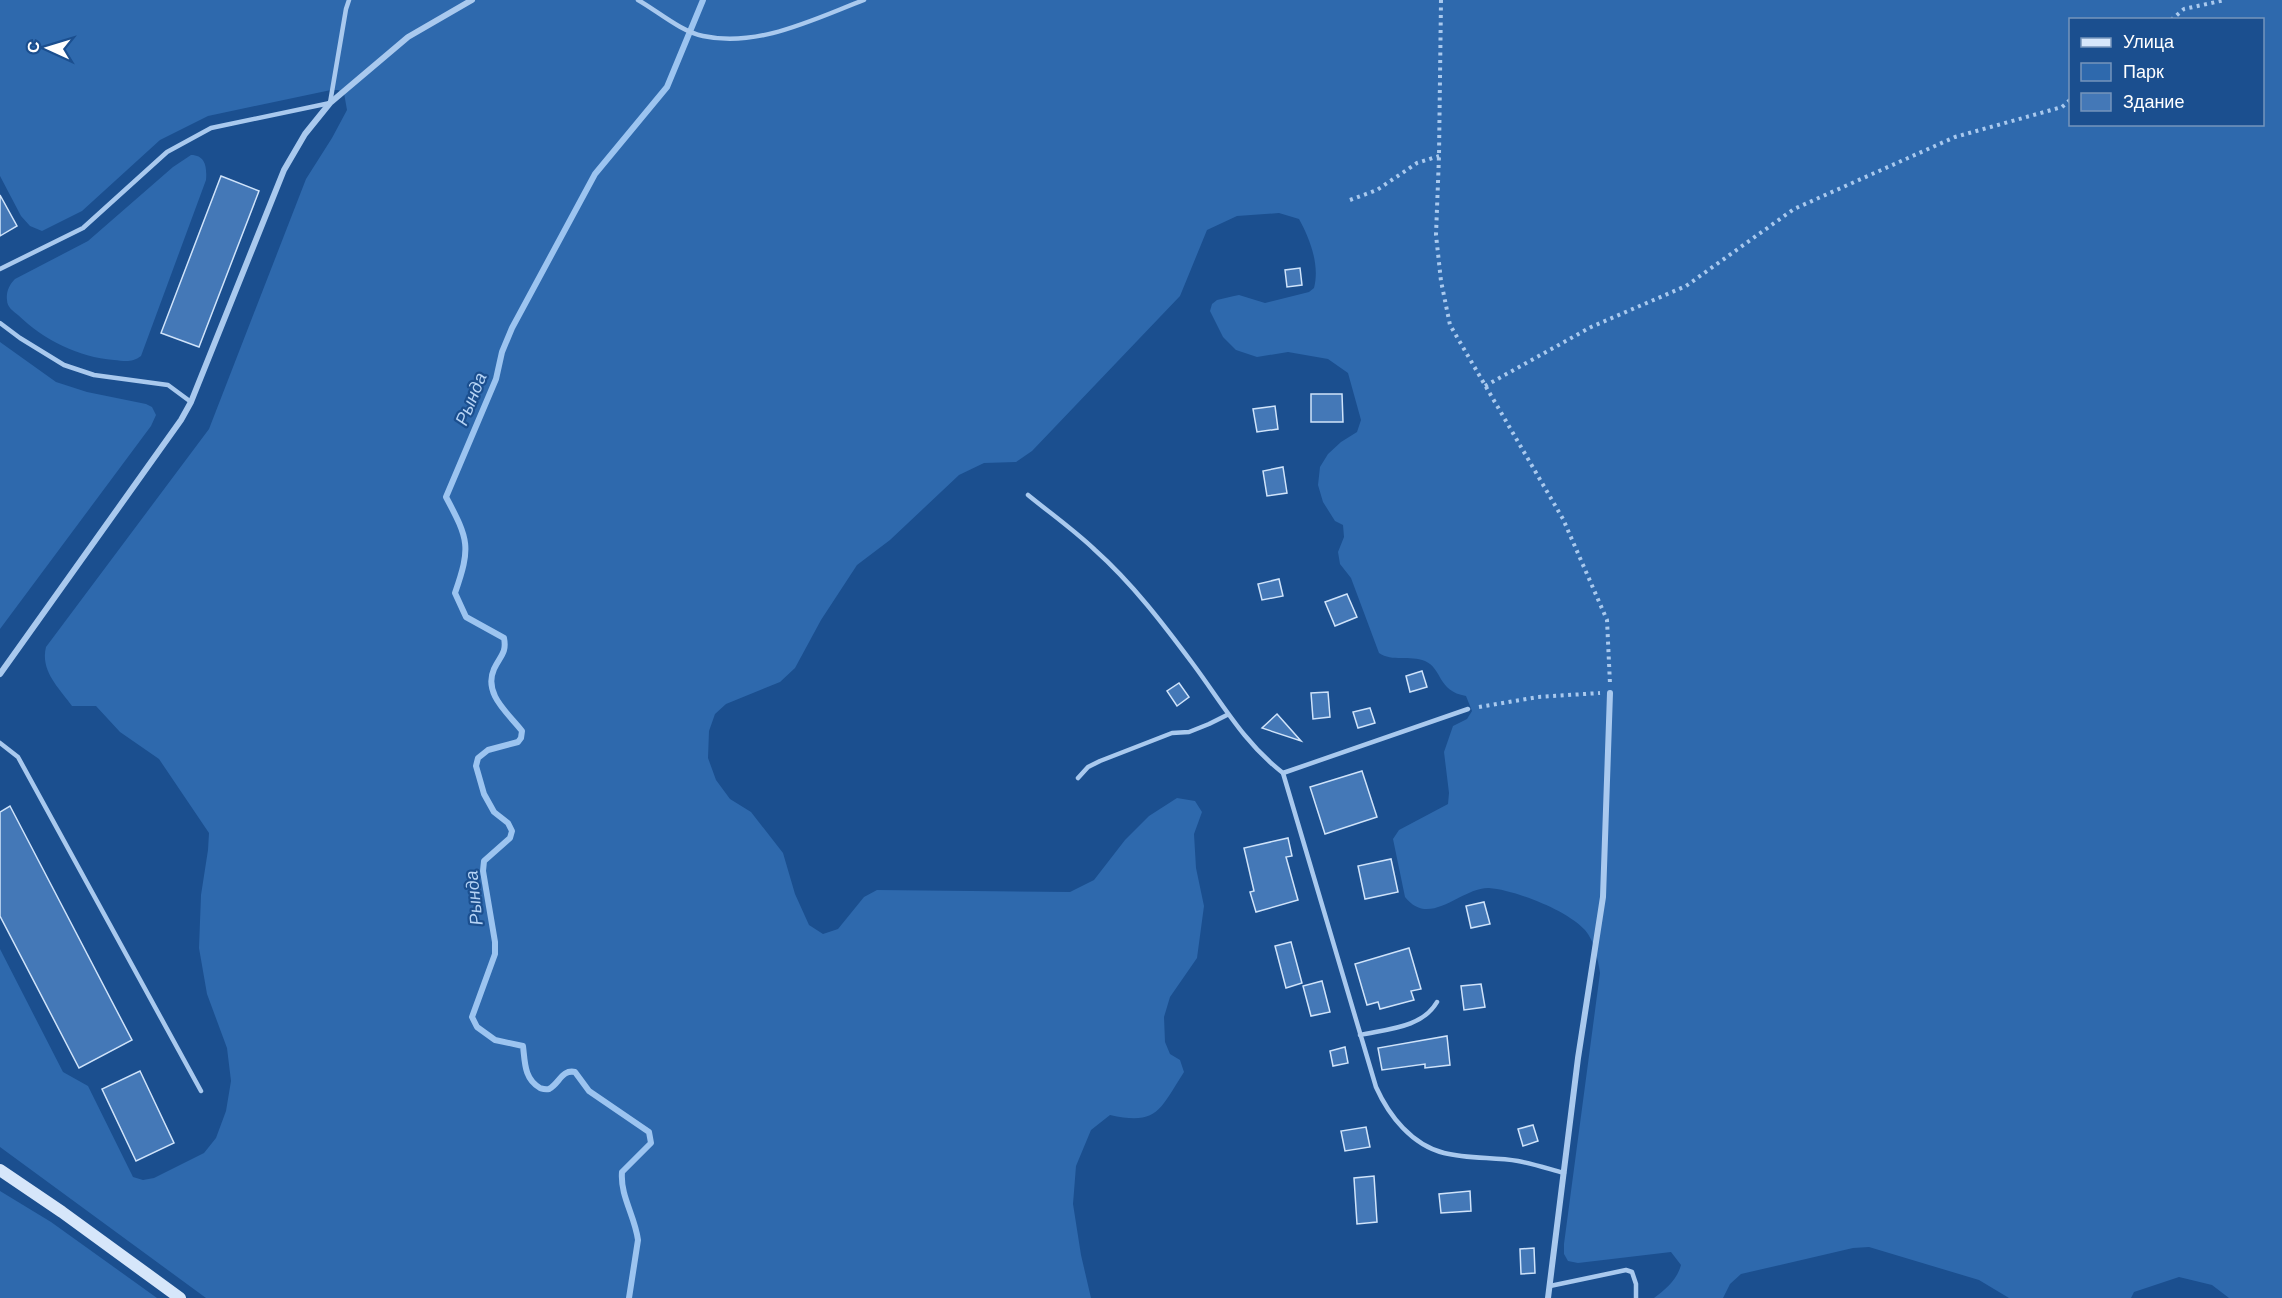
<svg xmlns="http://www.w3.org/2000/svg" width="2282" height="1298" font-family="Barlow,sans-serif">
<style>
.green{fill:#2e69ad;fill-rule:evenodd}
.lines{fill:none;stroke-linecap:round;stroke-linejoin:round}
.stream{stroke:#9cc4f0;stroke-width:6}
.building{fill:#4478b7;stroke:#cfe3fa;stroke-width:1.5}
.path{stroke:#a9c9ee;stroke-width:4;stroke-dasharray:3 4.5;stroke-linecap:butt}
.service{stroke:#a9c9ee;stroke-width:4.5}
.minor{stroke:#a9c9ee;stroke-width:6}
.secondary{stroke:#d6e6fa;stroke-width:12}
.labels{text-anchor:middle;stroke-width:4.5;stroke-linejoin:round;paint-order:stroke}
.water-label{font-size:18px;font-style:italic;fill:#b5d3f5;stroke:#1b4f8f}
</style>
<rect width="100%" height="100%" fill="#1b4f8f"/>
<!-- green -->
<g class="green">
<path d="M0,0H2282V1298H2229L2212,1285L2179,1277L2134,1292L2131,1298H2009L1979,1280L1869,1247L1853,1248L1741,1274L1730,1284L1723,1298H1654C1666,1289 1677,1280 1681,1265L1671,1252L1578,1263L1568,1261L1564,1254V1244L1600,973C1598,959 1594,940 1585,930C1567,910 1515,890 1489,888C1461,887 1430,929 1405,897L1393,839L1399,830L1448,804L1449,793L1444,752L1453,726L1467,719L1472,711L1466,696C1437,691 1443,669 1425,661C1410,655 1392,662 1379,653L1351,578L1340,564L1338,552L1344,537L1343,525L1335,521L1323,502L1318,485L1320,467L1328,454L1341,442L1357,432L1361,420L1348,373L1328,359L1288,352L1257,357L1236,350L1223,337L1210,311L1212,304L1217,300L1234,296L1239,295L1265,303L1309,292L1314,288C1320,265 1310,239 1299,219L1279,213L1237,216L1207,230L1180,296L1032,451L1016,462L984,463L959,475L890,540L857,565L821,620L795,668L780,682L726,704L715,714L709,731L708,758L716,780L730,799L751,812L783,853L795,894L809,925L823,934L838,929L864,897L877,890L1070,892L1094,880L1125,840L1149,816L1177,798L1195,801L1202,812L1194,834L1196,868L1204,906L1197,958L1170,997L1164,1017L1165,1042L1170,1054L1180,1060L1184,1072C1160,1109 1158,1126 1110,1115L1091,1130L1076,1166L1073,1204L1081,1255L1091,1298H206L0,1147V949L63,1072L88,1086L133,1177L143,1180L154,1178L204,1153L216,1138L226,1111L231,1081L227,1048L207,994L199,948L201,895L208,850L209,833L159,759L120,732L96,706H72C59,688 40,671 46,647L209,429L306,179L332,138L347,110L344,93L338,90H331L208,116L160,140L82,211L42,231L30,226L21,216L0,176ZM2070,20H2262V124H2070Z"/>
<path d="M191,155C206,155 207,168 206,180L141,356C132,363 124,361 114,360C78,357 44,340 18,315C13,311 7,307 7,300C6,292 9,285 15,279L88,241L173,167Z"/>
<path d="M0,342L56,382L87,392L146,404L152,407L156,415L151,426L0,629Z"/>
<path d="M0,1191L51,1222L157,1298H0Z"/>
</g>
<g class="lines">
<!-- stream -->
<path class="stream" d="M629,1298L638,1240C635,1216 620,1196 622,1172L651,1143L649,1132L589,1091L575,1072C562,1069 559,1084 549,1089C545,1090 543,1089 540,1088C524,1079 525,1062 523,1046L495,1040L477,1027L472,1017L495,954V942L483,871L484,861L510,838L512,831L508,823L494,812L484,794L476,766L478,758L488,750L518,742L521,738L522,731C508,713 483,694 494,669C500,656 507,653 504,638L466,617L455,593C471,547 469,540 446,497L496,379L502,352L512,328L595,174L667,87L703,0"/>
</g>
<!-- building -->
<g class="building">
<path d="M221,176L259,191L199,347L161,333Z"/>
<path d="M0,195L17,226L0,236Z"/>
<path d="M1300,268L1302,285L1287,287L1285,270Z"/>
<path d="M1311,394H1342L1343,422H1311Z"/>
<path d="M1275,406L1278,429L1257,432L1253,409Z"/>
<path d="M1283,467L1287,493L1267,496L1263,471Z"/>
<path d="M1279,579L1283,596L1262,600L1258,584Z"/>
<path d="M1347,594L1357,617L1335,626L1325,602Z"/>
<path d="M1422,671L1427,687L1410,692L1406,676Z"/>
<path d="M1179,683L1189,697L1177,706L1167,691Z"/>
<path d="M1328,692L1330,717L1313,719L1311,693Z"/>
<path d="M1370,708L1375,723L1358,728L1353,712Z"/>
<path d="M1277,714L1301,741L1262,728Z"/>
<path d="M1362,771L1377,817L1325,834L1310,787Z"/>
<path d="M10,806L132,1040L79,1068L0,916V812Z"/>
<path d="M1288,838L1292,856L1286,857L1298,900L1256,912L1250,892L1254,891L1244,848Z"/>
<path d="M1391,859L1398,892L1365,899L1358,866Z"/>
<path d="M1484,902L1490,924L1471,928L1466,906Z"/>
<path d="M1291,942L1302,983L1286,988L1275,946Z"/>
<path d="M1409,948L1421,989L1411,991L1414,1000L1380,1009L1378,1002L1367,1005L1355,964Z"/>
<path d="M1322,981L1330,1012L1311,1016L1303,986Z"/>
<path d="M1481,984L1485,1007L1464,1010L1461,986Z"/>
<path d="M1447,1036L1450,1065L1425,1068V1064L1382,1070L1378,1048Z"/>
<path d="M1345,1047L1348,1063L1333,1066L1330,1051Z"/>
<path d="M140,1071L174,1143L136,1161L102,1089Z"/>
<path d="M1533,1125L1538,1141L1523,1146L1518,1129Z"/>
<path d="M1366,1127L1370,1147L1345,1151L1341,1131Z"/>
<path d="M1374,1176L1377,1222L1357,1224L1354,1178Z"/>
<path d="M1470,1191L1471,1211L1441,1213L1439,1194Z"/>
<path d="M1534,1248L1535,1273L1521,1274L1520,1249Z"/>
</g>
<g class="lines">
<!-- path -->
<g class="path">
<path d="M1441,0L1439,156L1436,235L1441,281L1450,325L1563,519L1607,620L1610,684"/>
<path d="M2171,20L2184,9L2225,0"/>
<path d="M1350,200L1377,190L1417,163L1439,156"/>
<path d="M1485,386L1591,327L1686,286L1794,209L1955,137L2062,107L2070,100"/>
<path d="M1479,707L1538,697L1600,693"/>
</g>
<!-- service -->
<g class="service">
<path d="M638,0C659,12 680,31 703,36C758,48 814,19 864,0"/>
<path d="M0,269L83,228L167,152L211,128L330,103L346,9L349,0"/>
<path d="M0,323L20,338L64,365L94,375L168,385L191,402"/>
<path d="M1028,495C1050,513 1074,530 1095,550C1132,583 1164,625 1193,664C1222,703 1244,743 1283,773L1376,1087C1389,1116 1412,1145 1444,1153C1468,1159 1494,1157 1518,1161C1534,1164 1549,1169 1564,1173"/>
<path d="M0,743L18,757L201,1091"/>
<path d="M1283,773L1468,709"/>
<path d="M1078,778L1088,767L1100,761L1172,733L1189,732L1209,724L1227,715"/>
<path d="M1360,1035C1387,1029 1422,1028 1437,1002"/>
<path d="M1550,1286L1626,1270L1632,1272L1636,1284V1298"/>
</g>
<!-- minor -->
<g class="minor">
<path d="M0,674L181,420L191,402L284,170L305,134L330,103L408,37L472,0"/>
<path d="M1548,1298L1578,1058L1603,897L1610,693"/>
</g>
<!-- secondary -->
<path class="secondary" d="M0,1170L62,1212L180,1298"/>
</g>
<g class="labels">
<!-- water labels -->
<g class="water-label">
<text transform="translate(471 399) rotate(-68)" y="6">Рында</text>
<text transform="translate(474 898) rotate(-96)" y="6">Рында</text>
</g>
</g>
<!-- legend -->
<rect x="2069" y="18" width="195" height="108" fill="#1b4f8f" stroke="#7695bc" stroke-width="1.5"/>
<rect x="2081" y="38" width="30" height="9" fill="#d6e6fa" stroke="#7695bc" stroke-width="1.5"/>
<text x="2123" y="48" font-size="18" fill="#ffffff">Улица</text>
<rect x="2081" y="63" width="30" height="18" fill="#2e69ad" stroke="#7695bc" stroke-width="1.5"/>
<text x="2123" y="78" font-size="18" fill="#ffffff">Парк</text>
<rect x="2081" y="93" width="30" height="18" fill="#4478b7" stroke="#7695bc" stroke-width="1.5"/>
<text x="2123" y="108" font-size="18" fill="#ffffff">Здание</text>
<!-- north arrow -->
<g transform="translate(48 48) rotate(274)" stroke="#1b4f8f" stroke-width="4.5" paint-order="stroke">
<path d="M0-4.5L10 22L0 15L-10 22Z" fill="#ffffff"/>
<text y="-9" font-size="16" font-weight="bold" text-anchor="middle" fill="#ffffff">С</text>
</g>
</svg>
